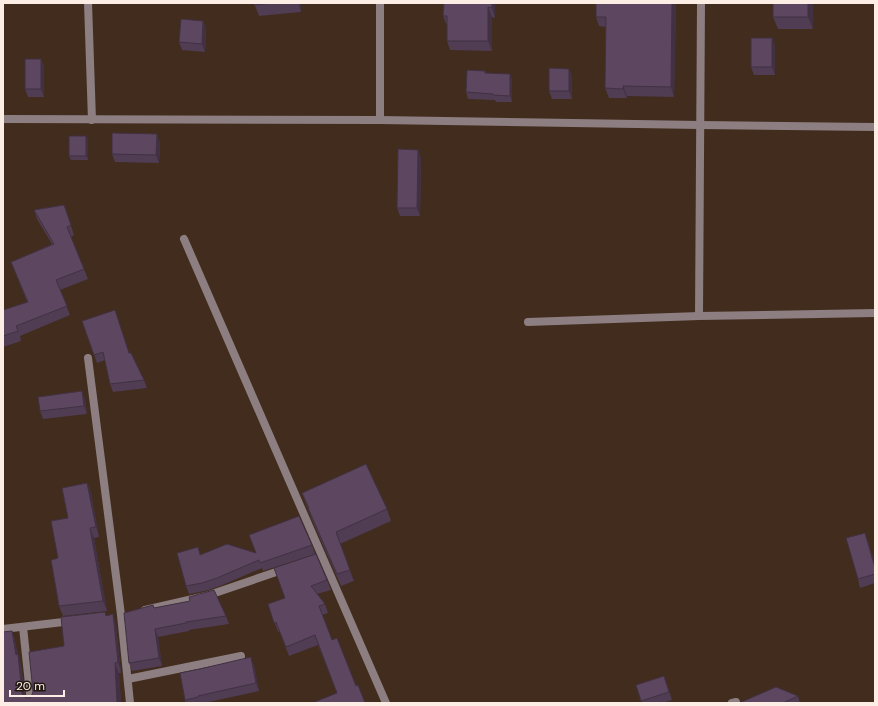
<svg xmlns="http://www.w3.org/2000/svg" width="878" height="706" font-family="'DM Sans',sans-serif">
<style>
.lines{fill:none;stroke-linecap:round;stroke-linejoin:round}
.street{stroke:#8c7e81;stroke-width:8}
.wall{fill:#503c53}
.shaded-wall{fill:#413143}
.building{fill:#5d4660;stroke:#413143}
</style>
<rect width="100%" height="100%" fill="#412c1d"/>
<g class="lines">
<!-- street -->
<g class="street">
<path d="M88,3L92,120"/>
<path d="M3,119L380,120L700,125L875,127"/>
<path d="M380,120V3"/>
<path d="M184,239L386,703"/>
<path d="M699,316L701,3"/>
<path d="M528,322L699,316L875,313"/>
<path d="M88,358L121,615L130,703"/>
<path d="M145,610L206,596L285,569"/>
<path d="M23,627L31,703"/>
<path d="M3,629L72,621"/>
<path d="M128,679L241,656"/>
<path d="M732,703L736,702"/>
</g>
</g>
<!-- wall -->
<g class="wall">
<path d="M254,3H301V12L259,16Z"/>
<path d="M444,3H495V18L492,17V51L450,50L447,41V26L443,16Z"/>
<path d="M596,3H675L676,6L674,97L627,96V98H609L605,88L606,27L599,26L596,17Z"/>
<path d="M813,3V29H778L773,17Z"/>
<path d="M203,21L206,29L205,52L182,50L179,42Z"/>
<path d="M772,38L775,46V75H754L751,67Z"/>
<path d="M41,59L44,67V97H28L25,89Z"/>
<path d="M569,69L572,77V99H552L549,91Z"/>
<path d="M485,71L486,73L510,74L512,80V102H496L495,100L468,99L466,92Z"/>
<path d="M88,140V160H71L69,156Z"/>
<path d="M160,142L159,163L115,162L112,154Z"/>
<path d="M418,150L421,158L420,216H400L397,208Z"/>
<path d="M64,205L74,235L71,237L88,279L60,290L70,315L20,336L21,341L3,347V310L27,302L11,262L52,244L37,219L34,210Z"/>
<path d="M82,321L129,353L144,380L147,388L113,392L110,384L105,360L97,363Z"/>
<path d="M85,399L87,414L43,419L40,411Z"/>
<path d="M87,483L91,493L99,537L94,538L107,611L63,616L59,606L58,558L68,518Z"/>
<path d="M302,493L387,509L391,521L340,544L354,581L341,586L312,520Z"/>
<path d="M868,541L875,566V583L860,588L858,579Z"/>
<path d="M312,545L315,554L263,571L262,568L220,586L205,591L189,594L186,586L198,547L201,555L256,553Z"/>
<path d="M274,568L327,580L331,590L317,594L325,604L328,613L322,615L337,693L318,645L289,656L279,631L278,632L268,604L285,598Z"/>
<path d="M155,608L226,616L229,624L189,630V631L158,637L162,666L132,671L129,663Z"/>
<path d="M113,614L116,625L121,673H119L121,703H3L12,631L15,641L18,655L21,665L25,697L27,698L31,697L64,646L107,616Z"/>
<path d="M254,665L259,691L204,703H186L185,700Z"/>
<path d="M667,684L672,700L663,703H642L636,685Z"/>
<path d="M798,696L800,703H739Z"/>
</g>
<!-- shaded-wall -->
<g class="shaded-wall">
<path d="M298,3H301V12Z"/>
<path d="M492,3H495V18L492,8Z"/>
<path d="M672,3H675L676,6L674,97L671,87Z"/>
<path d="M808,3H813V29L808,17Z"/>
<path d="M488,7L492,17V51L488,41Z"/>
<path d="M203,21L206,29L205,52L202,44Z"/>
<path d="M772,38L775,46V75L772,67Z"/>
<path d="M41,59L44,67V97L41,89Z"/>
<path d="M569,69L572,77V99L569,91Z"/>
<path d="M510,74L512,80V102L510,96Z"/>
<path d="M623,86L627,96V98L623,89Z"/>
<path d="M157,134L160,142L159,163L156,155Z"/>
<path d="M86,136L88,140V160L86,156Z"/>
<path d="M418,150L421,158L420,216L417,208Z"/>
<path d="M82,391L85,399L87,414L84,406Z"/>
<path d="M87,483L91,493L99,537L96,527Z"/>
<path d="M90,528L94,538L107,611L103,601Z"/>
<path d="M865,533L875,566V568Z"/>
<path d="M113,614L116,625L121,673L118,662Z"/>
<path d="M155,629L158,637L162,666L159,658Z"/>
<path d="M12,631L15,641L18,655L21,665L25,703L22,693Z"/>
<path d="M251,657L254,665L259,691L256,683Z"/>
<path d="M115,663L119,673L121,703H117Z"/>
</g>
<!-- building -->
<g class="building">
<path d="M254,3H274L254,5Z"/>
<path d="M444,3H492V8L488,7V41H447V16H443Z"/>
<path d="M596,3H672L671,87L623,86V89L605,88L606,17H596Z"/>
<rect x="773" y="3" width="35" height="14"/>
<path d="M181,19L203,21L202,44L179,42Z"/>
<rect x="751" y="38" width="21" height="29"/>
<rect x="25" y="59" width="16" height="30"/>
<path d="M549,68L569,69V91H549Z"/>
<path d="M467,70L485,71V73L510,74V96L493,95V94L466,92Z"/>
<path d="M112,133L157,134L156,155L112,154Z"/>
<rect x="69" y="136" width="17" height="20"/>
<path d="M398,149L418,150L417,208H397Z"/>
<path d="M64,205L71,225L67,227L84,269L56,280L67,306L16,326L18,331L3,336V310L28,302L11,262L54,244L34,210Z"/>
<path d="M115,310L129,353H131L144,380L110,384L103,352L94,355L82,321Z"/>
<path d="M82,391L84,406L40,411L38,397Z"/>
<path d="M366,464L387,509L336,532L350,570L337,574L308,508H309L302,493Z"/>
<path d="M87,483L96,527L90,528L103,601L59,606L51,560L58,558L51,521L68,518L62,488Z"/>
<path d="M299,516L312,545L260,563L259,560L217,578L202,583L186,586L177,553L198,547L200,555L227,544L256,553L249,535Z"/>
<path d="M865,533L875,568V574L858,579L846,538Z"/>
<path d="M316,554L327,580L311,586L325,604L319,606L332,640L337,638L356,686L358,685L365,703H312L337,693L315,635L286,647L276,622L274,623L268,604L285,598L274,568Z"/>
<path d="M214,590L226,616L186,622V623L155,629L159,658L129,663L124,613L153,605L154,608L190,601L189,597Z"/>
<path d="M105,612L106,616L113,614L118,662L115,663L117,703H3V632L12,631L16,655L18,654L22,693L23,696L27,698L31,697L33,692L29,652L64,646L61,617Z"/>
<path d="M251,657L256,683L198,696V697L185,700L180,673L200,669Z"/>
<path d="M664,676L669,692L641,701L636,685Z"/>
<path d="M776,687L798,696L783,703H739Z"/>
</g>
<!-- border -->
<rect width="878" height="706" fill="none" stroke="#fceee4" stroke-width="8"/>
<!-- scale -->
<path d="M10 690v6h54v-6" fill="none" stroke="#fceee4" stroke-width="2"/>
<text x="16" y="690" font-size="12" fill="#fceee4" stroke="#201710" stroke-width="3" paint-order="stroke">20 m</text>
</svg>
